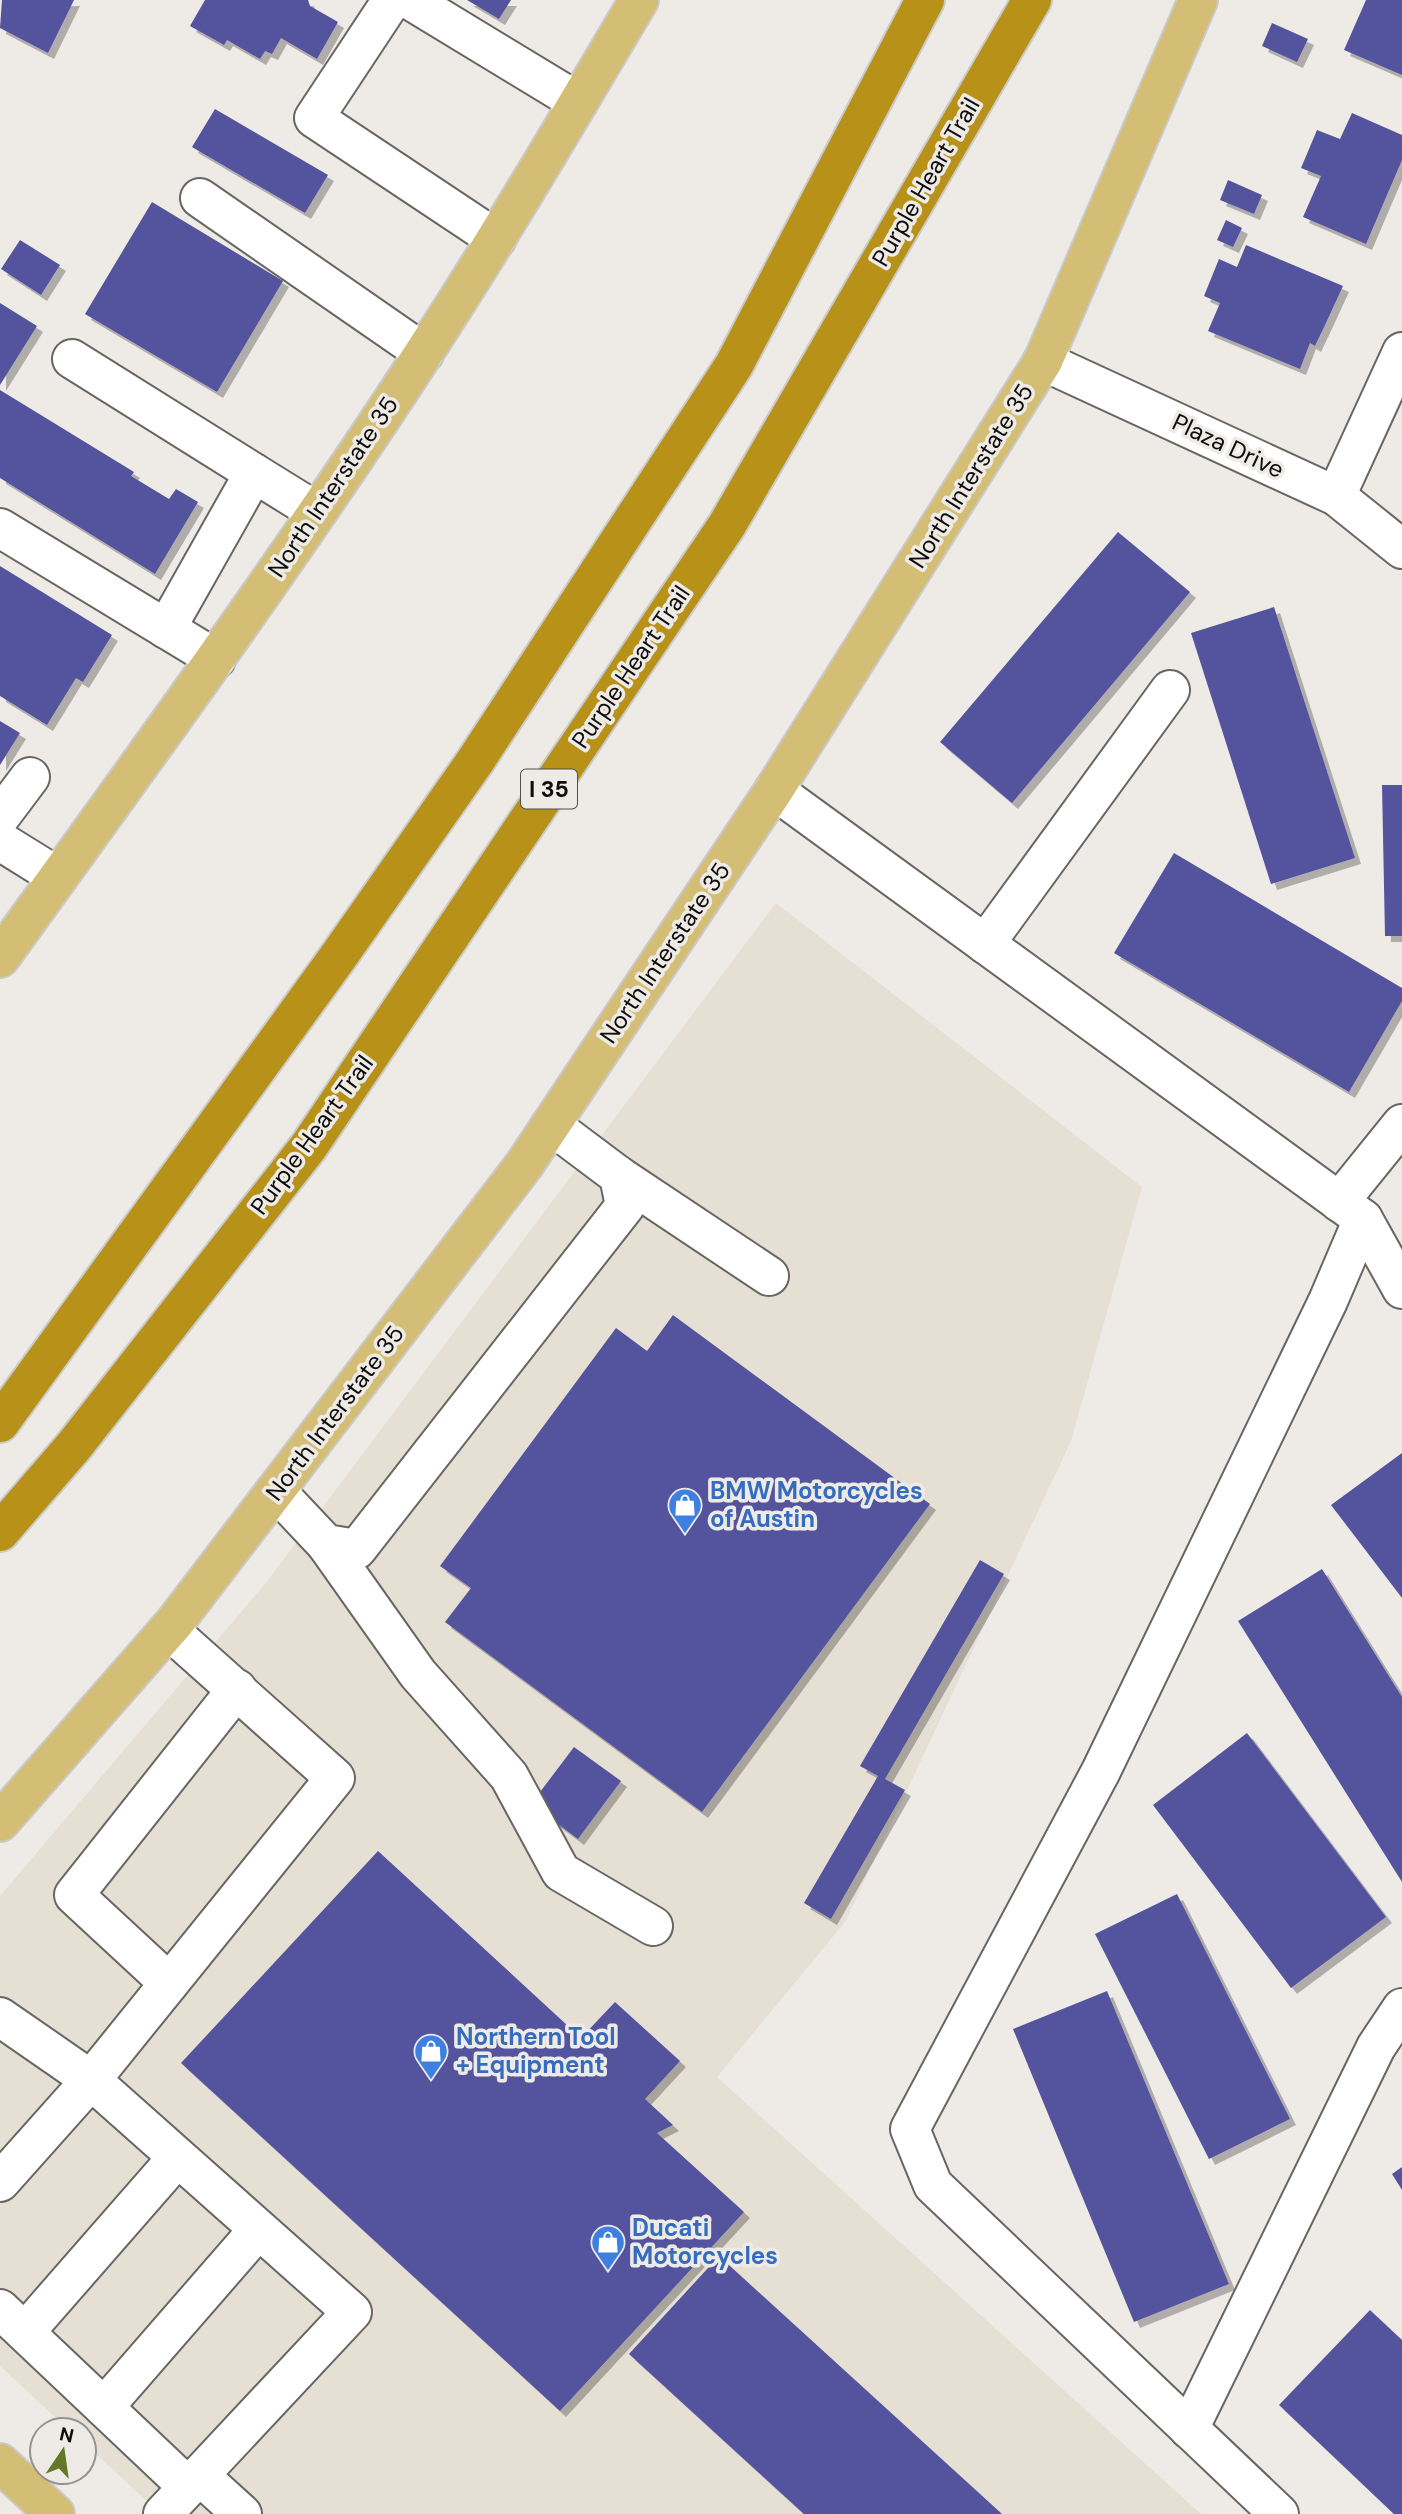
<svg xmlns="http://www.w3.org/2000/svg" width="1402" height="2514" font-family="'DM Sans',sans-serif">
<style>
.built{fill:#e5dfd4}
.building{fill:#53539e;filter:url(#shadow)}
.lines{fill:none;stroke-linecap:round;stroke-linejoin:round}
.minor-casing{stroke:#686662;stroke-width:42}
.major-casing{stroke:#cacac9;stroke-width:42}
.highway-casing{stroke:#cacac9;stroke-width:42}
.minor{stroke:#fff;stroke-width:38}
.major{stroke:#d4bd74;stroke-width:38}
.highway{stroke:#b89118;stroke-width:38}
.labels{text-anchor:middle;stroke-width:7;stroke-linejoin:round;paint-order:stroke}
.shield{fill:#eeebe7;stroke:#504f4d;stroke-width:2}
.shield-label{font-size:23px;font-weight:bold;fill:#0d0c0b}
.street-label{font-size:24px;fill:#0d0c0b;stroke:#eeebe7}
.shop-label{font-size:24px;font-weight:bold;fill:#366cbe;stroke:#eeebe7;text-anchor:start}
</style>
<defs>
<filter id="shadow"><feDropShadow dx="6" dy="6" stdDeviation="0" flood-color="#0004"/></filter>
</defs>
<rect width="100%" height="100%" fill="#eeebe7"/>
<!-- built -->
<path class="built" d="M776,903L1142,1187L1071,1441L845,1922L717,2077L1201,2514H161L84,2443V2430H69L0,2366V1896L265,1584Z"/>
<!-- building -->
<g class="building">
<path d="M2,0H74L48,53L0,28Z"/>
<path d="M205,0H308L310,6L338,22L317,59L281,38L272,54L265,51L260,59L227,40L224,45L190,26Z"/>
<path d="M467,0H511L499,19Z"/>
<path d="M1366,0H1402V75L1344,50Z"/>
<path d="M1272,23L1308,39L1297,62L1262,46Z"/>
<path d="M215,109L328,175L305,213L192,147Z"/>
<path d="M1352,113L1402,135V160L1366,244L1303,217L1321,176L1301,168L1317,130L1340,139Z"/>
<path d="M1228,180L1262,195L1254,214L1220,200Z"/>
<path d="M152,202L283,281L217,392L85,314Z"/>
<path d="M1226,220L1242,228L1233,247L1217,240Z"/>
<path d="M20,240L60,265L41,295L1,269Z"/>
<path d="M1246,245L1343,286L1325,325L1315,346L1310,343L1300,369L1208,331L1220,303L1204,296L1219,259L1237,267Z"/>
<path d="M0,303L37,326L0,385Z"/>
<path d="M0,390L134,472L131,476L169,499L176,489L198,502L155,574L0,478Z"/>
<path d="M1118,532L1190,592L1012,803L940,742Z"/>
<path d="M0,566L112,635L83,682L76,678L47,725L0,696Z"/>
<path d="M1274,607L1355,858L1271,884L1191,633Z"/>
<path d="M0,721L20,733L0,765Z"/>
<path d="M1382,785H1402V936H1385Z"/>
<path d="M1174,853L1402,988V1001L1349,1092L1114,953Z"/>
<path d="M673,1315L930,1504L702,1812L445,1622L471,1588L440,1566L616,1328L647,1351Z"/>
<path d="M1402,1453V1598L1331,1505Z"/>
<path d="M980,1560L1004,1574L885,1779L905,1790L831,1919L804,1903L878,1776L860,1766Z"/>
<path d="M1322,1569L1402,1697V1882L1238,1621Z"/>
<path d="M1247,1733L1386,1917L1291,1988L1153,1805Z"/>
<path d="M574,1747L621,1781L578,1839L531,1804Z"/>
<path d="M378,1851L581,2038L615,2002L680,2061L645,2099L673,2125L657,2133L744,2212L560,2411L181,2063Z"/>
<path d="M1177,1894L1290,2119L1209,2159L1095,1934Z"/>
<path d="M1107,1991L1229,2284L1134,2322L1013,2029Z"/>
<path d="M1402,2167V2190L1392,2174Z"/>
<path d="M719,2256L1002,2514H804L629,2354Z"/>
<path d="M1370,2310L1402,2340V2514H1394L1279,2405Z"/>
</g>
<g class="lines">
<!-- minor casing -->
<g class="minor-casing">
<g id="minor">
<path d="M392,0L314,118L496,239"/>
<path d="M410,0L578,102"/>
<path d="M200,198L424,353"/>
<path d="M72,359L254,473"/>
<path d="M1043,361L1336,496L1402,549"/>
<path d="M1336,496L1402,352"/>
<path d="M0,528L216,659"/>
<path d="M166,629L254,473L317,512"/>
<path d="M774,790L1363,1219L1402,1289"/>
<path d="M0,817L30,777"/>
<path d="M0,841L58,877"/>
<path d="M985,944L1170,690"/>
<path d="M619,1176L769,1276"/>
<path d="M1339,1202L1402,1124"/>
<path d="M276,1491L326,1544L357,1549L625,1206L619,1176L551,1125"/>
<path d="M326,1544L418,1674L509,1776L561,1872L653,1926"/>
<path d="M169,1983L74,1895L237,1689"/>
<path d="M0,2017L91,2080L0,2182"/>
<path d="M0,2309L188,2487"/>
<path d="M25,2332L177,2158"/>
<path d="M104,2407L258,2230"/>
<path d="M1189,2429L1376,2047L1402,2008"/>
<path d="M199,2475L242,2514"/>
<path d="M163,2514L352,2312L91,2080L335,1778L169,1630"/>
<path d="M1279,2514L933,2185L910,2129L1101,1771L1328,1301L1363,1219"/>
</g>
</g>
<!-- major casing -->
<g class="major-casing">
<g id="major">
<path d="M0,958C145,757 291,558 425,351C500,236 569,118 639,0"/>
<path d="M0,1822L175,1622L524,1165L774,790L1043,361L1198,0"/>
<path d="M0,2463L55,2514"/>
</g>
</g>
<!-- highway casing -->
<g class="highway-casing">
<g id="highway">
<path d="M0,1423L338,957L476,760L734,365L925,0"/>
<path d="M0,1532L74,1446L309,1146L727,525L1032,0"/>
</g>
</g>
<!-- minor -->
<use href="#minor" class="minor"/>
<!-- major -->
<use href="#major" class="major"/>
<!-- highway -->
<use href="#highway" class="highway"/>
</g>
<!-- icons -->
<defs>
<g id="shop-pin" transform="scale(1.75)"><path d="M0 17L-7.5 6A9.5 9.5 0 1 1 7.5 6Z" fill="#3f7fe0" stroke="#eeebe7"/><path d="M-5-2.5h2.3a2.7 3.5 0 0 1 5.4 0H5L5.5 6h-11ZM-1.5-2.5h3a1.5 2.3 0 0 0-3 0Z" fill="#fff"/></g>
</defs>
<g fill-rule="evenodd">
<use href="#shop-pin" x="685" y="1505"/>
<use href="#shop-pin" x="431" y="2051"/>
<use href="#shop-pin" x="608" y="2242"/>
</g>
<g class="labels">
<!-- shield labels -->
<rect class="shield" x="521" y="769.5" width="56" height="39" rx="5"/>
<g class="shield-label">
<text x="549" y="797">I 35</text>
</g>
<!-- street labels -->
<g class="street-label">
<text transform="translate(926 182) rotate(-60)" y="8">Purple Heart Trail</text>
<text transform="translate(1228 446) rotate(25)" y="8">Plaza Drive</text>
<text transform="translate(971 476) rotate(-58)" y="8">North Interstate 35</text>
<text transform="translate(333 487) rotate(-56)" y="8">North Interstate 35</text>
<text transform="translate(631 667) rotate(-56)" y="8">Purple Heart Trail</text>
<text transform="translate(665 953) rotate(-56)" y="8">North Interstate 35</text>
<text transform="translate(312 1135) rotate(-54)" y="8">Purple Heart Trail</text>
<text transform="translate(335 1413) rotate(-53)" y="8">North Interstate 35</text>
</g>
<!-- shop labels -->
<g class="shop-label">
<text x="710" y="1499">BMW Motorcycles<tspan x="710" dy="28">of Austin</tspan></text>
<text x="456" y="2045">Northern Tool<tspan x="456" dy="28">+ Equipment</tspan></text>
<text x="632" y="2236">Ducati<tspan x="632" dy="28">Motorcycles</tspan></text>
</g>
</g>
<!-- north arrow -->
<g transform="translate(63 2451) rotate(13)"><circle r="33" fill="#eeebe7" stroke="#94928f" stroke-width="2"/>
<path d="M0-5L12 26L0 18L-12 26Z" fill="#657827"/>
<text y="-10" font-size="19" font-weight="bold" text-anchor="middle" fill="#0d0c0b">N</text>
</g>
</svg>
